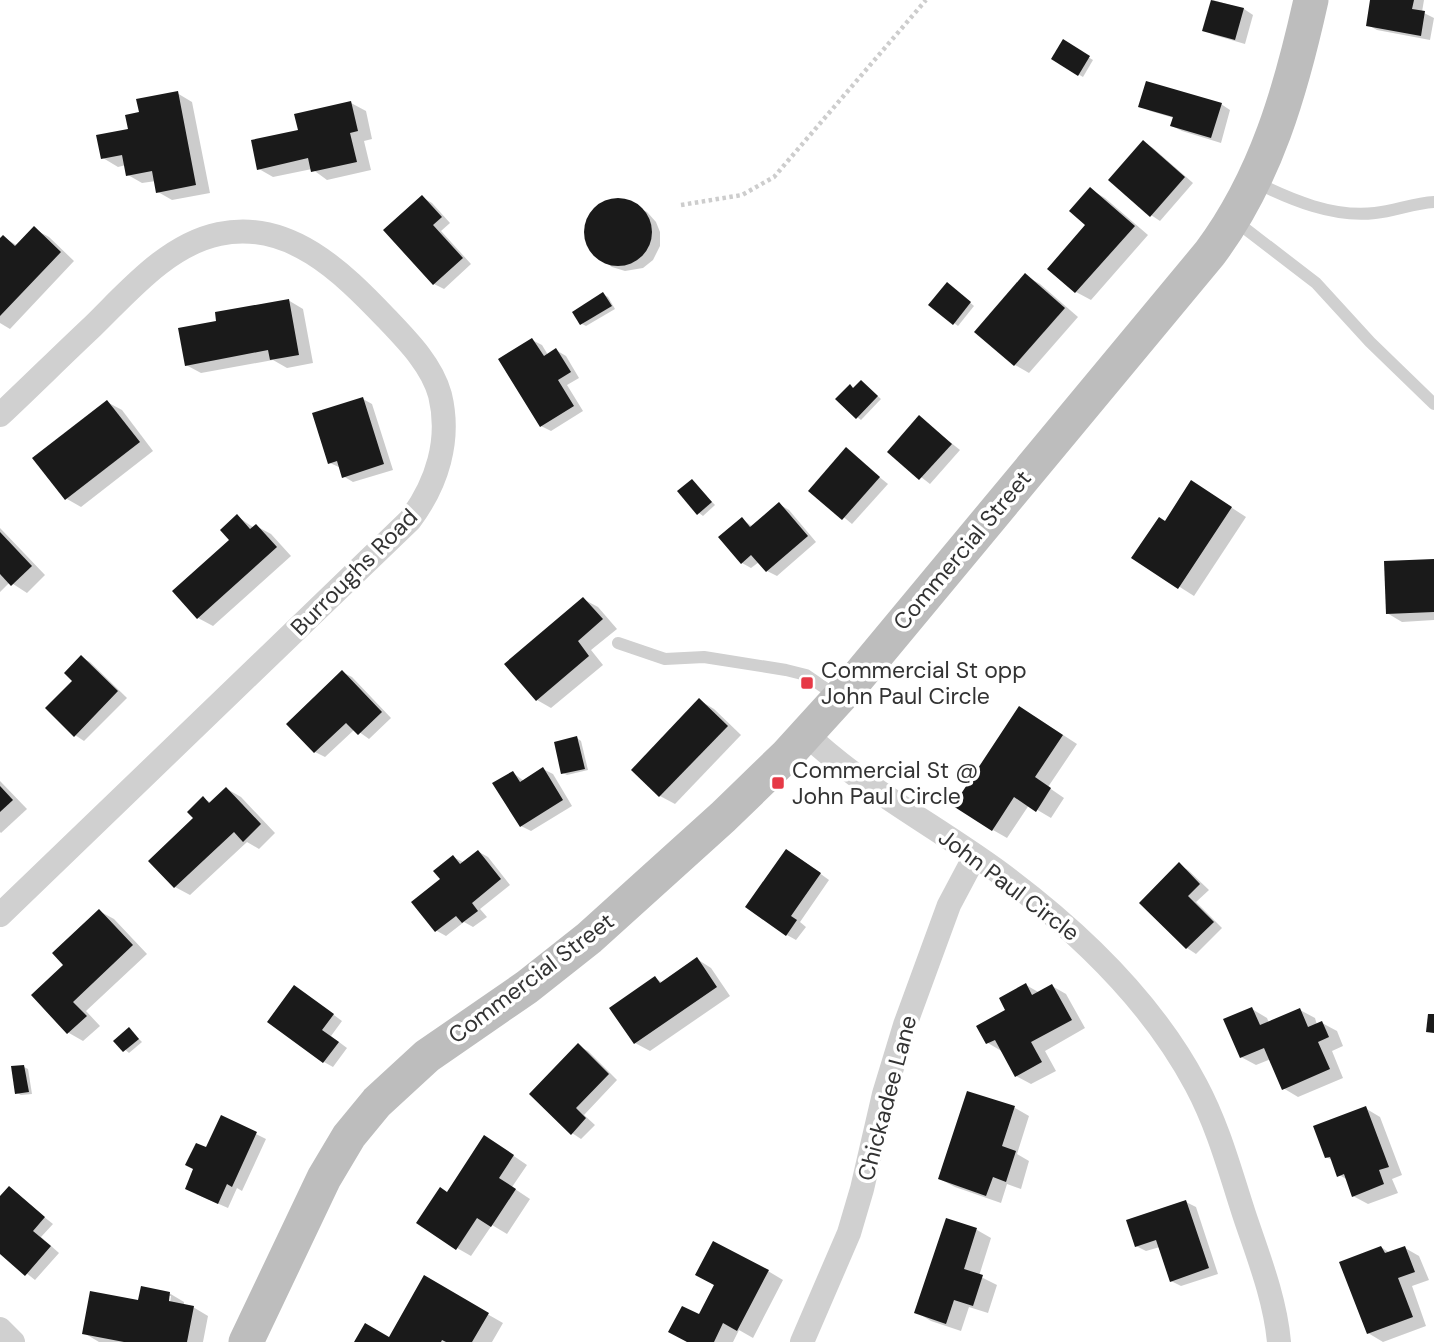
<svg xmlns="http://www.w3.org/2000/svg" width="1434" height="1342" font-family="'DM Sans',sans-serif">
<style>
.shadow{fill:#0003;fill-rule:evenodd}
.building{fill:#1a1a1a}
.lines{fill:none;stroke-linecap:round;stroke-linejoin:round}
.path{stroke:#cdcdcd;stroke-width:4.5;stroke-dasharray:3.5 3.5;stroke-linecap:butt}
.lane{stroke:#d0d0d0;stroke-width:12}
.street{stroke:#d0d0d0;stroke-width:24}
.secondary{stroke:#bdbdbd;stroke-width:35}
.poi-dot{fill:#e63946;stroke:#fff;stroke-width:2.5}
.labels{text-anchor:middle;stroke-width:7;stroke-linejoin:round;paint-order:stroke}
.street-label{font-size:23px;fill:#333;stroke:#fff}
.poi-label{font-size:23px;fill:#333;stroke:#fff;text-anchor:start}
</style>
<rect width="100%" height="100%" fill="#fff"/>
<!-- shadow -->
<g class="shadow">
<path d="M1213,0L1244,9L1253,15L1245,44L1214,35L1204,30Z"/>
<path d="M1372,0H1424L1422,12L1434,18L1430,40L1377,30L1368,25Z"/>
<path d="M1063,42L1093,60L1083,77L1053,59Z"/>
<path d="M177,93L192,102L210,193L172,200L158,192L156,181L142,183L128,175L126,165L118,167L103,158L130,130L141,114Z"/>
<path d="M351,103L366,111L372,139L364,141L371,170L327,180L312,169L273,177L259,169L300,131Z"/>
<path d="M1221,104L1230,110L1221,143L1182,131L1172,126L1174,118L1150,111L1140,106Z"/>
<path d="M1143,142L1153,148L1193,183L1160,221L1151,215Z"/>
<path d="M1090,189L1105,198L1148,235L1091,300L1076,292L1049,268L1087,225Z"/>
<path d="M422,197L432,203L450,223L441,231L471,264L444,289L434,284Z"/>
<path d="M610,201H623L636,206L647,212L656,222L660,232V246L653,260L643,268L625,271L612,267L592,253L586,239V225L590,215L598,207Z"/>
<path d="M34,229L49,237L74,261L10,329L0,323V241L3,237L18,246Z"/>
<path d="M1026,276L1040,284L1078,317L1029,373L1015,365Z"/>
<path d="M952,287L974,306L958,326L954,323Z"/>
<path d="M603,294L608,297L615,309L586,326L582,324Z"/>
<path d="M288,300L303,309L313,363L287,368L273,360L201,373L186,365L219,323Z"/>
<path d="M532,340L542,345L548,355L556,350L566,356L579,378L567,385L583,411L551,431L541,426Z"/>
<path d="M865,385L881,399L861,420L857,417L855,389Z"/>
<path d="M363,399L372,404L393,470L353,482L343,476L341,468L330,463Z"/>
<path d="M107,402L122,410L153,451L81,507L67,499Z"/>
<path d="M920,418L960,450L930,484L889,452Z"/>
<path d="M846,450L888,484L852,524L811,490Z"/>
<path d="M692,481L715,505L703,516L699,513Z"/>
<path d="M1206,491L1246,517L1194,596L1134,558L1166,523Z"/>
<path d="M779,504L789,510L816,542L777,576L767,571L759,562L751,568L742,563V519L753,527Z"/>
<path d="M237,516L254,528L256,526L271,534L291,556L213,626L198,618L232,540Z"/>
<path d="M0,528L45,575L27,593L10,582L0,592Z"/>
<path d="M1434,561V620L1402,622L1387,613Z"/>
<path d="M583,599L598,607L617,629L591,650L603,665L551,708L537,700Z"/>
<path d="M81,657L90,662L127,698L84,741L75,735V681Z"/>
<path d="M342,672L352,677L391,718L369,739L355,729L325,757L315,752Z"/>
<path d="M699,700L714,709L741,735L675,804L660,796L633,770Z"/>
<path d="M1034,716L1077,744L1048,787L1064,798L1051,818L1029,805L1007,838L993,830Z"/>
<path d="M577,738L581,741L588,770L567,775L563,773Z"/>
<path d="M543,769L553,774L572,806L531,831L521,826L513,773L524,781Z"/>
<path d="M0,781L27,809L1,833L0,832Z"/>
<path d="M227,789L241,797L275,833L259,849L247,842L190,895L175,887L204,799L212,803Z"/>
<path d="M479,852L488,857L510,885L480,909L487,917L473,927L464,922L446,936L437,931L414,902L442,880L453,857L463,862Z"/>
<path d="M796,856L829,880L800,922L806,927L796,940L787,935Z"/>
<path d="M1179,865L1188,870L1209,890L1196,902L1222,928L1196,954L1187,948Z"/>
<path d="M99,911L114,919L147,954L86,1011L100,1026L83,1041L69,1033L33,996L65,965Z"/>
<path d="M697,959L711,968L730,996L650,1051L635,1043L655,978L663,983Z"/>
<path d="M1026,985L1040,993L1052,986L1066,994L1085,1028L1045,1051L1056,1071L1031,1084L1016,1076L1003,1052L988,1043Z"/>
<path d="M304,993L342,1021L331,1036L347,1048L333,1067L324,1062Z"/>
<path d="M1252,1009L1267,1018L1269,1023L1300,1010L1315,1018L1317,1025L1322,1023L1337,1031L1343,1046L1332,1051L1343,1078L1298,1097L1283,1088L1271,1059L1256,1065L1241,1057Z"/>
<path d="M129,1029L142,1042L129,1053L115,1041Z"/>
<path d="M578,1046L588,1051L617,1080L584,1115L595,1125L581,1139L572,1133Z"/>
<path d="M24,1067L28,1069L32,1094L21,1095L17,1093Z"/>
<path d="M968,1093L1015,1108L1029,1116L1017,1154L1029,1161L1021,1189L1007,1184L1001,1203L955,1187L940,1179Z"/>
<path d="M1365,1108L1380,1117L1402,1175L1392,1179L1398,1193L1368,1204L1353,1196L1348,1180L1339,1175L1334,1161L1326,1157Z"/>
<path d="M222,1117L266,1139L242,1191L237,1188L228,1208L196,1194L207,1149Z"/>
<path d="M499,1146L527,1165L512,1187L530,1199L507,1234L492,1225L471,1256L457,1248L448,1194Z"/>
<path d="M9,1189L53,1224L41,1237L59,1253L35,1280L0,1252V1199Z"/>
<path d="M1186,1202L1196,1207L1218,1274L1181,1286L1171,1281L1160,1247L1146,1251L1136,1246Z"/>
<path d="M947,1220L977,1230L991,1238L979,1276L997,1285L988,1313L969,1307L961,1331L931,1321L916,1312Z"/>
<path d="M1381,1247L1390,1253L1405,1248L1419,1256L1429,1280L1412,1286L1426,1326L1383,1342L1368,1333Z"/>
<path d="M768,1271L783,1280L753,1338L739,1330L733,1342H689L700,1317Z"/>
<path d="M424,1278L503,1323L492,1342H356L389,1339Z"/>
<path d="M169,1293L184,1302V1306L193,1307L208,1316L203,1342H99L84,1333L140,1302ZM168,1296H171L169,1310Z"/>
</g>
<!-- building -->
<g class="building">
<path d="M1211,0L1244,8L1235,40L1202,31Z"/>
<path d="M1370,0H1414L1412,9L1425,11L1421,36L1366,26Z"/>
<path d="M1063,39L1090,56L1078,76L1051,59Z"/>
<path d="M1146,81L1222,103L1211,138L1170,126L1173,117L1138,107Z"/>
<path d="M178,91L196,185L156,193L152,171L126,176L122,155L101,159L96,135L128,129L125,115L139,112L136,99Z"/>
<path d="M351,101L358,131L350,133L357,162L311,172L308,158L257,170L251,140L298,130L294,114Z"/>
<path d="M1143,140L1185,177L1150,217L1108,180Z"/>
<path d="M1090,187L1135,226L1075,293L1047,269L1085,225L1069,211Z"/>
<path d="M422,195L442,217L433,225L463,258L433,285L383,230Z"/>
<circle cx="618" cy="232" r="34"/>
<path d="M34,226L61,252L0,316V238L3,235L15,246Z"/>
<path d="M1025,273L1065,308L1014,366L974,332Z"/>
<path d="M947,282L971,302L953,325L928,305Z"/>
<path d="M603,292L612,306L580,325L572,312Z"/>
<path d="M289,299L299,355L270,360L268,350L185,366L178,328L216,321L215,312Z"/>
<path d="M532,338L544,356L556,348L571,372L558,380L574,406L540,427L498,359Z"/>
<path d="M861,380L878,396L856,419L835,399L850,384L853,388Z"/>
<path d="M363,397L384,464L342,478L337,461L328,464L312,413Z"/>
<path d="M107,400L140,442L65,500L32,458Z"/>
<path d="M919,415L952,444L919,480L887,452Z"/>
<path d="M846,447L880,477L842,520L808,491Z"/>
<path d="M692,479L712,502L697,515L677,491Z"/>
<path d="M1191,480L1232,507L1178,589L1131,558L1159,517L1165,521Z"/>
<path d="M779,502L808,536L766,572L751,555L741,564L718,537L742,517L750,527Z"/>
<path d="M237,514L250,529L256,524L277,547L197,619L172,591L229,540L220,530Z"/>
<path d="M0,532L32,566L11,586L0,574Z"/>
<path d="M1434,559V612L1386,614L1384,561Z"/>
<path d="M583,597L603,619L578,641L589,656L536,701L504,664Z"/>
<path d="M81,655L118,691L74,737L45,708L72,681L64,673Z"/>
<path d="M342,670L382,712L358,735L346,723L314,753L286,724Z"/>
<path d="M699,698L728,726L659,797L631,770Z"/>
<path d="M1019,706L1063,735L1035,777L1051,788L1036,812L1014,797L992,831L953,806Z"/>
<path d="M577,736L585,769L561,774L554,742Z"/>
<path d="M543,767L563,800L520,827L492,783L513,771L520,782Z"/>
<path d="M0,786L13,800L0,812Z"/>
<path d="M226,787L261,824L243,842L234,832L174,888L148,861L193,818L187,812L203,796L209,803Z"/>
<path d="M786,849L821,873L791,916L797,920L786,936L745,907Z"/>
<path d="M478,850L501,879L472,903L478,911L462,923L456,916L435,932L411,902L440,879L433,871L453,855L460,864Z"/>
<path d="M1179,862L1200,884L1188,896L1214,922L1186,949L1139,903Z"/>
<path d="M99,909L133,945L73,1002L87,1016L67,1034L31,995L63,965L52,953Z"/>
<path d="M697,957L717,987L634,1044L609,1008L655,976L660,983Z"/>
<path d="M1026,983L1032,995L1052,984L1072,1020L1031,1042L1042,1062L1015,1077L995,1040L986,1044L976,1026L1005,1010L999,998Z"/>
<path d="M294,985L334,1014L322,1030L339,1042L323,1063L267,1022Z"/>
<path d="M1252,1007L1260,1025L1300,1008L1308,1027L1322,1021L1329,1037L1318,1042L1330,1069L1282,1090L1264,1048L1240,1058L1223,1019Z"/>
<path d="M1428,1014H1434V1033L1426,1032Z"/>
<path d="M129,1027L139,1039L123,1052L113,1041Z"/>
<path d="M578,1043L609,1074L576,1108L586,1118L571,1135L529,1094Z"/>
<path d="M24,1065L29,1092L15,1094L11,1066Z"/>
<path d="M967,1091L1015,1106L1002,1146L1016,1151L1006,1182L993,1177L986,1196L938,1179Z"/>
<path d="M1366,1106L1389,1167L1379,1170L1384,1184L1352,1197L1344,1174L1337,1177L1330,1157L1325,1158L1313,1126Z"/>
<path d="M221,1115L257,1132L232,1187L227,1184L218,1204L185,1189L193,1169L185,1165L196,1143L206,1147Z"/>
<path d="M484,1135L514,1155L499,1178L516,1189L491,1227L477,1218L456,1250L416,1223L440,1187L447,1192Z"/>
<path d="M9,1186L45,1217L33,1231L51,1246L25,1276L0,1254V1196Z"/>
<path d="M1186,1200L1209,1268L1170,1282L1156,1240L1135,1247L1126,1220Z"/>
<path d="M946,1218L977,1228L964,1269L983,1275L973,1306L954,1300L946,1324L914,1313Z"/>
<path d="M713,1241L769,1270L737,1331L723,1323L714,1342H687L668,1332L682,1306L699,1314L714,1285L695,1275Z"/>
<path d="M1381,1246L1385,1253L1405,1246L1415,1272L1398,1278L1413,1317L1367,1334L1339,1262Z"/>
<path d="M424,1275L489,1313L472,1342H446L442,1340L441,1342H354L365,1323L389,1337Z"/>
<path d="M141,1286L170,1292L169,1301L194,1306L187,1342H124L82,1334L90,1291L138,1300Z"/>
</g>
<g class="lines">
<!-- path -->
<path class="path" d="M681,205L742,195L774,177L926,0"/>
<!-- lane -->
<g class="lane">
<path d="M1255,182C1291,200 1334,218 1375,213C1395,211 1414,203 1434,202"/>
<path d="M1234,220L1316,283L1370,342L1434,404"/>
<path d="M618,643L665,659L704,657L786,670L806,675L838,697"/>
</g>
<!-- street -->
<g class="street">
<path d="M0,415C31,386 61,356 92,327C128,292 167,245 219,234C289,219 342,272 386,318C407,340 432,365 440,395C451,440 437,484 410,520L0,915"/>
<path d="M806,734C864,789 936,826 1000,873C1077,930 1151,1000 1196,1085C1218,1126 1230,1171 1244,1214C1258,1256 1275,1298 1279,1342"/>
<path d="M0,1329L13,1342"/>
<path d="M802,1342L849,1233L862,1189L884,1094L905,1025L949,905L975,856"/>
</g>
<!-- secondary -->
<path class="secondary" d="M246,1342L324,1178L349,1136L377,1102L427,1056L527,987L589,938L723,817L787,755L858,677L1210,253C1266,178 1291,90 1311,0"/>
</g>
<!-- markers -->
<g class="poi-dot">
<rect x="800" y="676" width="14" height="14" rx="3.5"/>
<rect x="771" y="776" width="14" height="14" rx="3.5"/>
</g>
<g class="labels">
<!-- street labels -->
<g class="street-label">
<text transform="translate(962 550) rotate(-50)" y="8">Commercial Street</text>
<text transform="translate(354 572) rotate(-45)" y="8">Burroughs Road</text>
<text transform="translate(1009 885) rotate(37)" y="8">John Paul Circle</text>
<text transform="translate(531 978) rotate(-37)" y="8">Commercial Street</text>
<text transform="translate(887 1098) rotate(-75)" y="8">Chickadee Lane</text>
</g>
<!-- poi labels -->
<g class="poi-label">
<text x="821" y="678">Commercial St opp<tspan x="821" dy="26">John Paul Circle</tspan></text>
<text x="792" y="778">Commercial St @<tspan x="792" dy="26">John Paul Circle</tspan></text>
</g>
</g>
</svg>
